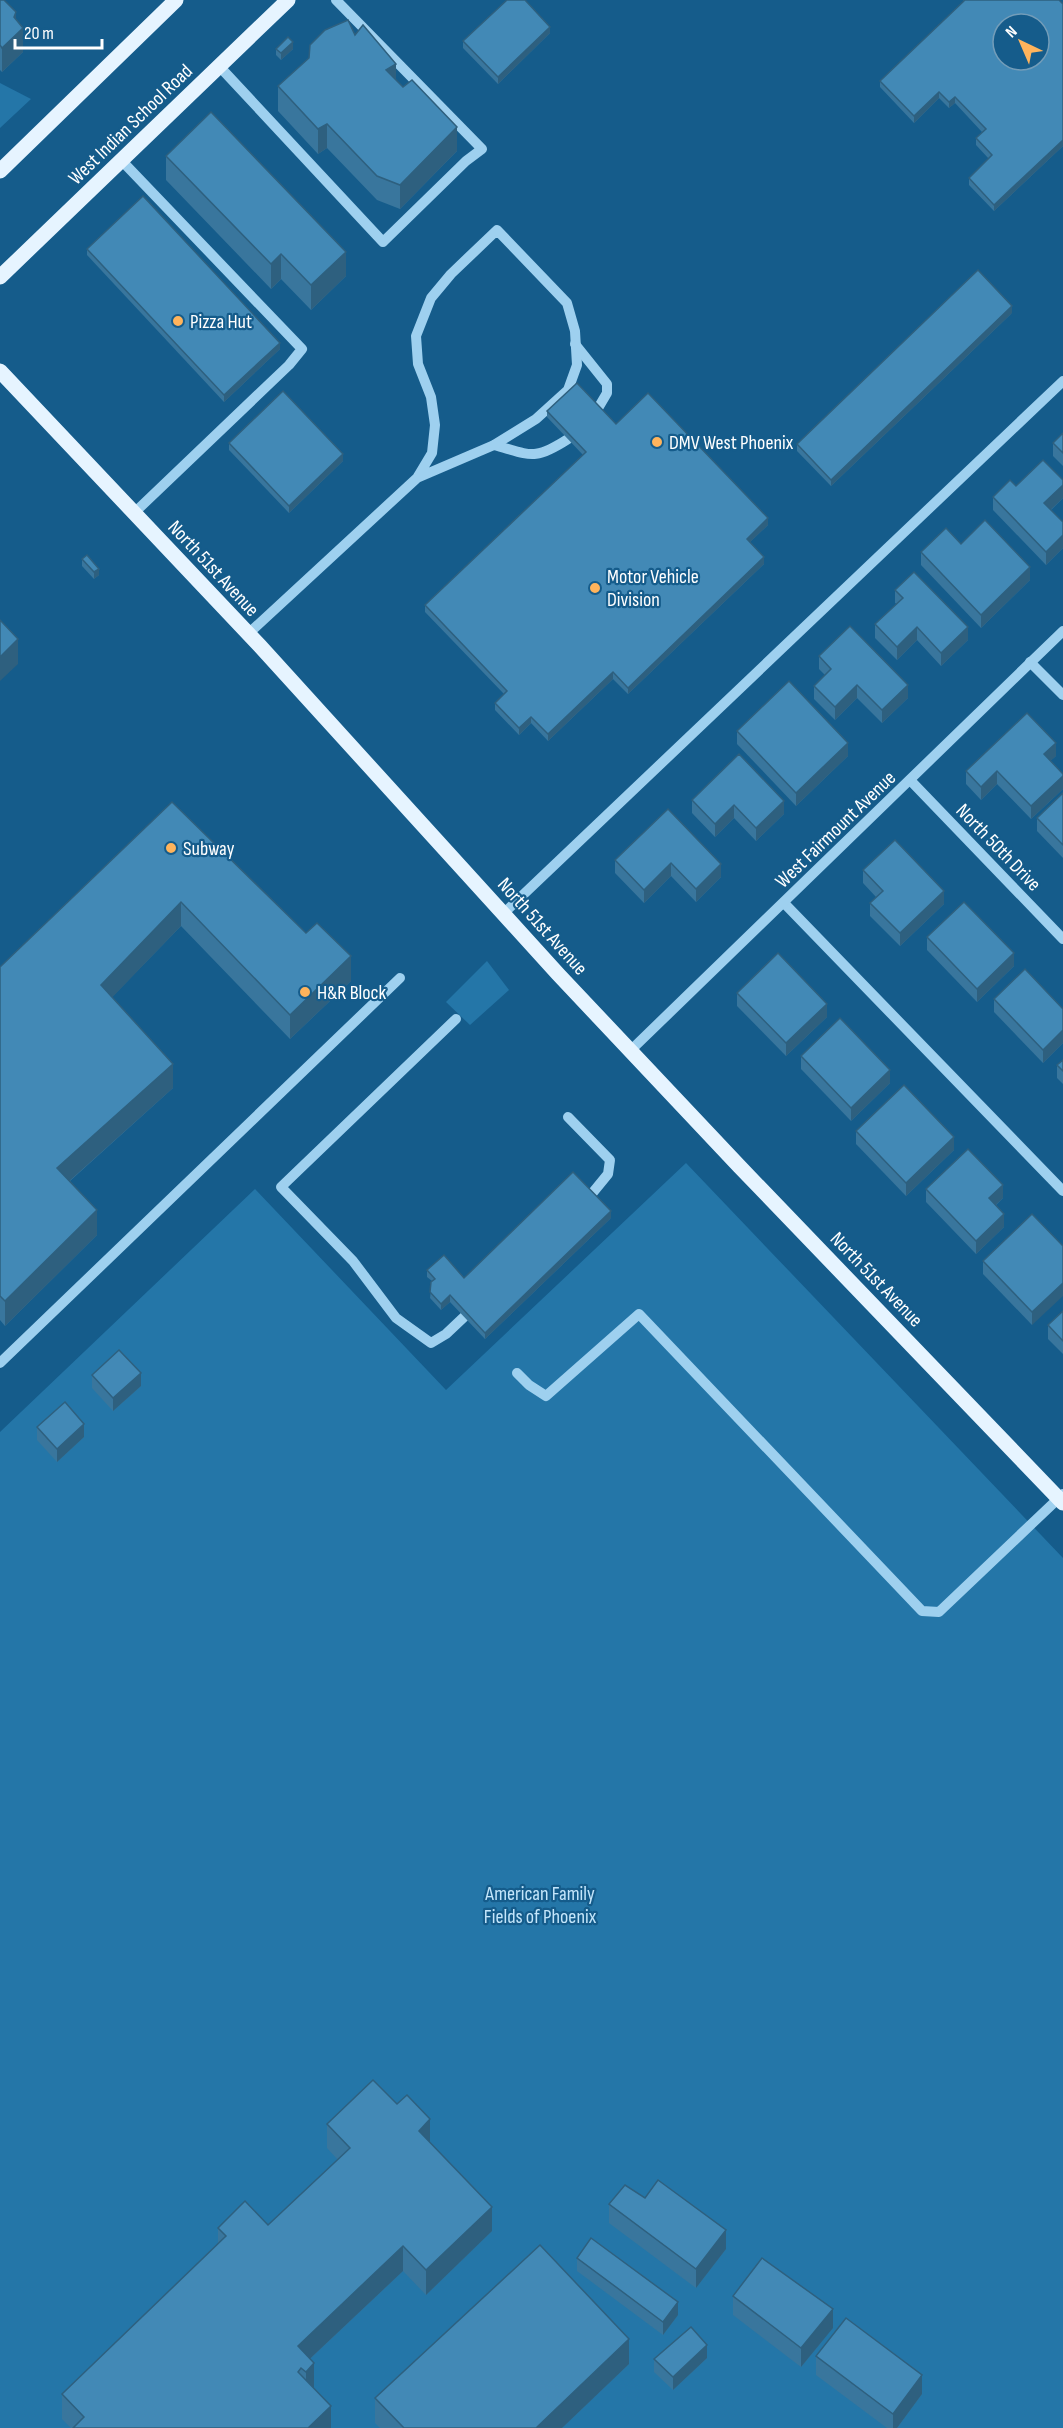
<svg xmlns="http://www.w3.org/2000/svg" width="1063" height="2428" font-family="'Sofia Sans Condensed',sans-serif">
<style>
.green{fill:#2476a8}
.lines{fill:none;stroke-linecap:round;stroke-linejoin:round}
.minor{stroke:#9ed0ef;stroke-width:10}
.major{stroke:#e6f4ff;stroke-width:15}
.wall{fill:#39769d}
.shaded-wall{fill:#2e607f}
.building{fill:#4289b6;stroke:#2e607f;stroke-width:1.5;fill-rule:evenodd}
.poi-dot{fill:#ffb45c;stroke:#155c8b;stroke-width:2}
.labels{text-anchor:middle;stroke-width:4.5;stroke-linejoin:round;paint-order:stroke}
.street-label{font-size:20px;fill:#fff;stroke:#155c8b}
.poi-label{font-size:20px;fill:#fff;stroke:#155c8b;text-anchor:start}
.park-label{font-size:20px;fill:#c4e6fb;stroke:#155c8b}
</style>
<rect width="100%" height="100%" fill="#155c8b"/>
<!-- green -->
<g class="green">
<path d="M0,83L31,99L0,128Z"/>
<path d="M487,961L509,990L470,1025L446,1002Z"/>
<path d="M686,1163L1063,1558V2428H0V1432L255,1189L446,1390Z"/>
</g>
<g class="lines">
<!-- minor -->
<g class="minor">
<path d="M219,66L383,242L466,161L482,149L336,0"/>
<path d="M122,161L302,349L289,365L134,513"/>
<path d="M575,344L607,384V393L597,410"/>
<path d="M494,445C531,455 534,461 568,439"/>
<path d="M248,634L417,478L432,453L435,425L431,397L418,364L416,336L431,298L451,274L497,230L567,303L575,331L577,365L568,390L536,419L494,445L417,478"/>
<path d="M1030,662L1063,695"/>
<path d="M910,780L1063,939"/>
<path d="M784,903L1063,1191"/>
<path d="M504,913L1063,381"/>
<path d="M456,1019L281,1187L353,1261L396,1318L431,1343L446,1334L464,1317"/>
<path d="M630,1051L1063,631"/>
<path d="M568,1117L610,1160L608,1174L590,1196"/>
<path d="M0,1363L400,978"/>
<path d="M517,1373L529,1385L546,1396L639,1314L922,1611L939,1612L1063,1494"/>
</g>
<!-- major -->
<g class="major">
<path d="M0,171L176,0"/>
<path d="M0,277L288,0"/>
<path d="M0,371L260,646L558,974L739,1166L1063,1503"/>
</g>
</g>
<!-- wall -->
<g class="wall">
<path d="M0,0L16,20L23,52L2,72L0,70Z"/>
<path d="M963,0H1059L1063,4V146L994,211L969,185V178L989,159L976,145V138L982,132L955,103L949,108L939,98L914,123L880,87V81L964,1Z"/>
<path d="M550,33L498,84L463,48V41Z"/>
<path d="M355,35L396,80L457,151L400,209L377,200L327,148L318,154L278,111V86Z"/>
<path d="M276,49H293L281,60L276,55Z"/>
<path d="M166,156L346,276L311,310L281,279L271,289L166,180Z"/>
<path d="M87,249L280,349L224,402L87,255Z"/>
<path d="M1012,313L831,486L797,451V444Z"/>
<path d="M547,411L616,424L768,525L750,542L764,564L628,694L613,679L548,741L531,723L519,735L495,710V703L504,694L425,612V605L583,455L547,417Z"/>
<path d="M1063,433V466L1053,456V443Z"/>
<path d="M229,443L343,461L289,513L229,450Z"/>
<path d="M1016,486L1063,498L1051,510L1063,522V548L1046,565L993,510V497Z"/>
<path d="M961,544L1030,580L981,628L921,565V552Z"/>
<path d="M82,559L99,575L94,579L82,566Z"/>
<path d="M895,590L968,640L941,666L917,640L897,660L875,638V624L897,604L895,603Z"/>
<path d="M819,656L908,698L882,723L857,698L835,720L814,699V686L825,675L819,669Z"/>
<path d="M737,731L848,756L796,806L737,744Z"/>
<path d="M739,754L784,814L756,841L734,818L715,837L692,813V800Z"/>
<path d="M1056,756L1050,761L1063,774V789L1031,819L997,784L981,800L966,784V771Z"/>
<path d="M1063,793V858L1037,831V818Z"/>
<path d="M172,802L351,981L290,1039L181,926L112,997L173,1088L70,1181L97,1235L5,1326L0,1320V967Z"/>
<path d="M668,809L721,877L696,902L671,876L644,903L615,873V860Z"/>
<path d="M863,870L944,904L900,946L870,916V903L876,897L863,883Z"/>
<path d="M927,937L1014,966L977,1002L927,950Z"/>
<path d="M737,993L827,1017L786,1056L737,1006Z"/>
<path d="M994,999L1063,1009V1043L1043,1063L994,1012Z"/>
<path d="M801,1056L890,1083L851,1121L801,1069Z"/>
<path d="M1063,1060V1084L1057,1078V1065Z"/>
<path d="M856,1131L954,1150L906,1196L856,1144Z"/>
<path d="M926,1189L1003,1198L996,1205L1004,1227L976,1254L926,1202Z"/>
<path d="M611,1218L485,1339L450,1302L441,1310L430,1298L432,1281L427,1277V1270L464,1278Z"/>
<path d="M1063,1246L1032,1325L983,1274V1261Z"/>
<path d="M1063,1311V1354L1048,1339V1325Z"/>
<path d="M92,1375L141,1386L113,1411L92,1388Z"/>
<path d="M37,1427L84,1437L57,1462L37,1440Z"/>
<path d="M327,2124L430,2142L492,2231L426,2295L403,2271L310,2359L314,2388L331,2428H71L62,2419V2394L218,2244V2228L268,2225L338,2160L327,2148Z"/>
<path d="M645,2198L726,2249L696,2288L609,2223V2204Z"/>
<path d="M577,2258L678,2315L663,2335L577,2271Z"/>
<path d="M733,2296L833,2328L801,2367L733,2315Z"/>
<path d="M816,2356L922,2394L897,2428H887L816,2375Z"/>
<path d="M707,2358L673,2390L654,2372V2359Z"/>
<path d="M629,2364L562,2428H380L375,2423V2398Z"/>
</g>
<!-- shaded-wall -->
<g class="shaded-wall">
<path d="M16,12V35L23,28V52L2,72V48Z"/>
<path d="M550,27V33L498,84V77Z"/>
<path d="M293,42V49L281,60V53Z"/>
<path d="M396,64V89L386,70Z"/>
<path d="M939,92V98L914,123V116Z"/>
<path d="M955,97V103L949,108V102Z"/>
<path d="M327,124V148L318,154V129Z"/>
<path d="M457,127V151L400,209V185Z"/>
<path d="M1063,140V146L994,211V205Z"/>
<path d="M346,252V276L311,310V285Z"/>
<path d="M281,254V279L271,289V264Z"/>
<path d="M1012,306V313L831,486V480Z"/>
<path d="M280,343V349L224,402V395Z"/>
<path d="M343,454V461L289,513V506Z"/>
<path d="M1063,485V498L1044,516V503Z"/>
<path d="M768,518V525L747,545V539Z"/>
<path d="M1063,535V548L1046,565V552Z"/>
<path d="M764,557V564L628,694V688Z"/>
<path d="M1030,567V580L981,628V615Z"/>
<path d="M99,569V575L94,579V572Z"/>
<path d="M917,627V640L897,660V647Z"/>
<path d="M968,627V640L941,666V653Z"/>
<path d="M18,639V664L0,681V657Z"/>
<path d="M613,672V679L548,741V734Z"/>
<path d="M857,685V698L835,720V707Z"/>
<path d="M908,685V698L882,723V710Z"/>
<path d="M531,717V723L519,735V728Z"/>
<path d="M848,743V756L796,806V793Z"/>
<path d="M1056,743V756L1044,767V754Z"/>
<path d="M997,771V784L981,800V787Z"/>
<path d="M1063,776V789L1031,819V806Z"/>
<path d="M784,801V814L756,841V828Z"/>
<path d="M734,805V818L715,837V824Z"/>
<path d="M671,863V876L644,903V890Z"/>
<path d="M721,864V877L696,902V889Z"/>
<path d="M944,891V904L900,946V933Z"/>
<path d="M181,902V926L101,1009V985Z"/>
<path d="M1014,953V966L977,1002V989Z"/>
<path d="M351,956V981L290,1039V1015Z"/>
<path d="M827,1004V1017L786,1056V1043Z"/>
<path d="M1063,1030V1043L1043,1063V1050Z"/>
<path d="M173,1064V1088L57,1192V1168Z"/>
<path d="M890,1070V1083L851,1121V1108Z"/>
<path d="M954,1137V1150L906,1196V1183Z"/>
<path d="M1003,1185V1198L989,1211V1198Z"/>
<path d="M97,1210V1235L5,1326V1301Z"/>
<path d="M611,1211V1218L485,1339V1333Z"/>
<path d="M1004,1214V1227L976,1254V1241Z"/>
<path d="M1063,1283V1296L1032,1325V1312Z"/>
<path d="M450,1295V1302L441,1310V1304Z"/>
<path d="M141,1373V1386L113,1411V1398Z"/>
<path d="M84,1424V1437L57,1462V1449Z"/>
<path d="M430,2119V2144L419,2131Z"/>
<path d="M492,2207V2231L426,2295V2270Z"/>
<path d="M726,2230V2249L696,2288V2269Z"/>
<path d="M403,2246V2271L298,2370V2346Z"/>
<path d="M678,2302V2315L663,2335V2322Z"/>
<path d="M833,2309V2328L801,2367V2348Z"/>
<path d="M629,2339V2364L562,2428H536Z"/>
<path d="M707,2345V2358L673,2390V2377Z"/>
<path d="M314,2363V2388L306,2396V2372Z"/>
<path d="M922,2375V2394L897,2428H893V2414Z"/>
<path d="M331,2406V2428H308Z"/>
</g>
<!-- building -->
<g class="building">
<path d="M0,0H4L16,12L14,17L23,28L2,48L0,45Z"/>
<path d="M507,0H525L550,27L498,77L463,41Z"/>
<path d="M965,0H1059L1063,4V140L994,205L969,178L992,155L976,138L986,129L955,97L949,102L939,92L914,116L880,81ZM1003,24H1039V60H1003Z"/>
<path d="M348,20L355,35L363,25L396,64L386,70L403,87L412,80L457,127L400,185L377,176L327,124L318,129L278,86L309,58L310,45L325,30Z"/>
<path d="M288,37L293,42L281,53L276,49Z"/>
<path d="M211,112L346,252L311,285L281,254L271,264L166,156Z"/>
<path d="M143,196L280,343L224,395L87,249Z"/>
<path d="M978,270L1012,306L831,480L797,444Z"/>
<path d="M577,383L616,424L648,393L768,518L747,539L764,557L628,688L613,672L548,734L531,717L519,728L495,703L507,691L425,605L586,452L547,411Z"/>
<path d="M283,391L343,454L289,506L229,443Z"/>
<path d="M1063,433V453L1053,443Z"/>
<path d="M1043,460L1063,480V485L1044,503L1063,522V535L1046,552L993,497L1010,480L1016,486Z"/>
<path d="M985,520L1030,567L981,615L921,552L946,528L961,544Z"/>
<path d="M87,555L99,569L94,572L82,559Z"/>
<path d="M914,572L968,627L941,653L917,627L897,647L875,624L903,598L895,590Z"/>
<path d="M0,620L18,639L0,657Z"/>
<path d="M850,626L908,685L882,710L857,685L835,707L814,686L831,669L819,656Z"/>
<path d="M789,681L848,743L796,793L737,731Z"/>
<path d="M1027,713L1056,743L1044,754L1063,774V776L1031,806L997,771L981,787L966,771Z"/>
<path d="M739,754L784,801L756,828L734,805L715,824L692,800Z"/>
<path d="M1063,793V845L1037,818Z"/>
<path d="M172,802L306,933L317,923L351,956L290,1015L181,902L101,985L173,1064L57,1168L97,1210L5,1301L0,1296V967Z"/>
<path d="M668,809L721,864L696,889L671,863L644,890L615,860Z"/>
<path d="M895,840L944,891L900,933L870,903L883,891L863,870Z"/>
<path d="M964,902L1014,953L977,989L927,937Z"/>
<path d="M778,953L827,1004L786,1043L737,993Z"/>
<path d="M1025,969L1063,1009V1030L1043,1050L994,999Z"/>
<path d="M840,1018L890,1070L851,1108L801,1056Z"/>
<path d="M1063,1060V1071L1057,1065Z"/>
<path d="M904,1085L954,1137L906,1183L856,1131Z"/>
<path d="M968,1149L1003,1185L989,1198L1004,1214L976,1241L926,1189Z"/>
<path d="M573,1172L611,1211L485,1333L450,1295L441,1304L430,1292L431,1282L435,1279L427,1270L444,1255L464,1278Z"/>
<path d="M1032,1214L1063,1246V1283L1032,1312L983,1261Z"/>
<path d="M1063,1311V1341L1048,1325Z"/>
<path d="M119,1350L141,1373L113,1398L92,1375Z"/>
<path d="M65,1402L84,1424L57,1449L37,1427Z"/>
<path d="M373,2080L397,2104L407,2095L430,2119L419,2131L492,2207L426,2270L403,2246L298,2346L314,2363L306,2372L301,2368L298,2372L331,2406L308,2428H73L84,2417L62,2394L226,2236L218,2228L245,2201L268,2225L350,2148L327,2124Z"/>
<path d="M658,2180L726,2230L696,2269L609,2204L625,2185L645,2198Z"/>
<path d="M591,2238L678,2302L663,2322L577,2258Z"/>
<path d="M540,2245L629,2339L536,2428H404L375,2398Z"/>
<path d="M762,2258L833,2309L801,2348L733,2296Z"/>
<path d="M846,2318L922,2375L893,2414L816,2356Z"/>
<path d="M691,2327L707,2345L673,2377L654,2359Z"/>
</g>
<!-- markers -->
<g class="poi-dot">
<circle cx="178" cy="321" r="6"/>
<circle cx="657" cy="442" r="6"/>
<circle cx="595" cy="588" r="6"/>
<circle cx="171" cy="848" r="6"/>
<circle cx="305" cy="992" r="6"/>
</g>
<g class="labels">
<!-- street labels -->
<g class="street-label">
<text transform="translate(130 124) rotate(-44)" y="7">West Indian School Road</text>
<text transform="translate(214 568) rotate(47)" y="7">North 51st Avenue</text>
<text transform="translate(835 829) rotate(-44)" y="7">West Fairmount Avenue</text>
<text transform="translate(999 847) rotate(46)" y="7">North 50th Drive</text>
<text transform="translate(543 926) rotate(48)" y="7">North 51st Avenue</text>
<text transform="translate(877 1279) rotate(46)" y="7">North 51st Avenue</text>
</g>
<!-- poi labels -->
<g class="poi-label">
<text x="190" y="328">Pizza Hut</text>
<text x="669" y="449">DMV West Phoenix</text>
<text x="607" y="583">Motor Vehicle<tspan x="607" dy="23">Division</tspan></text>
<text x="183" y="855">Subway</text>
<text x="317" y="999">H&amp;R Block</text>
</g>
<!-- park labels -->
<g class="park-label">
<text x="540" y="1900">American Family<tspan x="540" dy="23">Fields of Phoenix</tspan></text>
</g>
</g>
<!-- north arrow -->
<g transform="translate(1021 42) rotate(316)"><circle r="28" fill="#155c8b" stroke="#739db9" stroke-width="1.5"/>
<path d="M0-4.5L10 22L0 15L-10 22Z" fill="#ffb45c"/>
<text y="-9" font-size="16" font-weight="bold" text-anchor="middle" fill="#ffffff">N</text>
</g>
<!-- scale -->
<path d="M15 39v9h87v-9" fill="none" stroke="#ffffff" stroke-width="3"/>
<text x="24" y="39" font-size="18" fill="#ffffff" stroke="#155c8b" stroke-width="4.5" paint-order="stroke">20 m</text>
</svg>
